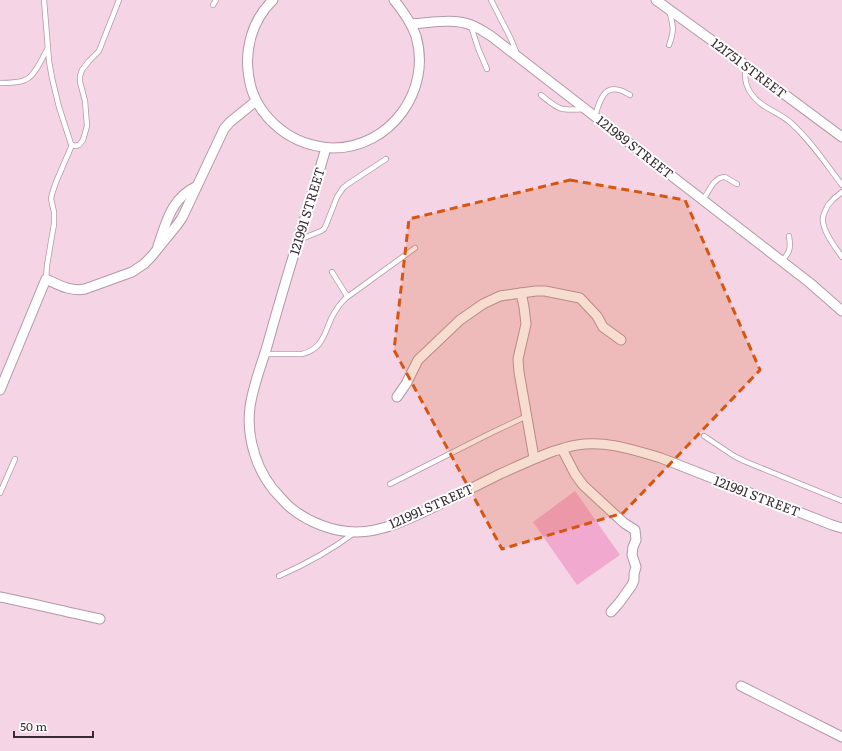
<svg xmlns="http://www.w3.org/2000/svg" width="842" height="751" font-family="Literata,serif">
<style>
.pitch{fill:#f2a9d0}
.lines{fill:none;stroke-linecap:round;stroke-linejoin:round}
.lane-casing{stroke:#b497a6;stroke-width:6}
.street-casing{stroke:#b497a6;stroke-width:11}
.lane{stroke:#fff;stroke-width:4.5}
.street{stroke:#fff;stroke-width:9}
.marked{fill:#d65510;fill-opacity:0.2;stroke:#d65510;stroke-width:3;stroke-dasharray:8 5;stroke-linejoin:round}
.labels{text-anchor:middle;stroke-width:4;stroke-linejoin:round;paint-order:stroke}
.street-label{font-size:13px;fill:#392d33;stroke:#fff}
</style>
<rect width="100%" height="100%" fill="#f5d5e5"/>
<!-- pitch -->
<path class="pitch" d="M575,491L620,555L577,585L533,522Z"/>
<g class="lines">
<!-- lane casing -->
<g class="lane-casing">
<g id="lane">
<path d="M44,0L49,61L52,78L59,107L71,144L75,146L79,145L83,140L87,126L85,101L80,82V76L82,70L89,61L99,51L119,0"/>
<path d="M491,0L511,39L517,54"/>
<path d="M213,5L216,0"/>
<path d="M471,26L478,48L487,69"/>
<path d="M669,45C675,30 673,25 669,10"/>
<path d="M746,66C744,76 745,84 750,92C761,109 778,111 791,123C811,141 826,164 842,185"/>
<path d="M0,83C8,83 18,83 25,80C35,77 43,56 48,48"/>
<path d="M541,95C559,110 560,111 584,109"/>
<path d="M595,116C601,96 606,80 630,95"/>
<path d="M842,192C836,196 832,200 828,205C826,209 824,213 823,217C821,229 835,247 842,257"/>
<path d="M703,200C709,191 714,177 725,177L737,184"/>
<path d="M299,240L321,231L324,229L326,225L337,197L343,188L348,184L386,159"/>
<path d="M782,261C790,252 791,248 789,236"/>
<path d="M332,272L347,296"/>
<path d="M46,279L47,265L54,224V212L51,199L52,194L56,182L72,145"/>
<path d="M265,354H302C322,349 324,335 331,319C335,311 339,304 346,298L415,248"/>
<path d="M704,436L734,456L744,461L842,501"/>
<path d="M390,484L489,434L527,416"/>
<path d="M0,493L15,459"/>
<path d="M279,576C306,564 330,551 354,533"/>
</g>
</g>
<!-- street casing -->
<g class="street-casing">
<g id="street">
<path d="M273,0C252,20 244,50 249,78C252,98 264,116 280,129C295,141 313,147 333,148C390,148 432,91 416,36C411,22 403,11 394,0"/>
<path d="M656,0L714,42L842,137"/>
<path d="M411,24C430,23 453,18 471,25C478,27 484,32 491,36L810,283L842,311"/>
<path d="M326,148C307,213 286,277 268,343C262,364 253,385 250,407C246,438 257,474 280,497C283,500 287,505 291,508C308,522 333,532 356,532C383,532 409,519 434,507C456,496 478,485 500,474C518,466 535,458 554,451C562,449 569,446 577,445C606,440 634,450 661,458L832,525L842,528"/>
<path d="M158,246C167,220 171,199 197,186"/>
<path d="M0,390L46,279C59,285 71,292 85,289L132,272L144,264L151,257L177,225L182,218L224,129L230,122L256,101"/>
<path d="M397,397L406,384L418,360L460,320L483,304L500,296L521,293"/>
<path d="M562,449L575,474L583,485L624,523L635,530L636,540L633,547L632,555L636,567L634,574V580L632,585L619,603L611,612"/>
<path d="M534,458L519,372L518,359L526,324L524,307L521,293L536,291H545L580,298L597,316L603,327L621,340"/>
<path d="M0,597C34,604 67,612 100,619"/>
<path d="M741,686L842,737"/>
</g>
</g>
<!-- lane -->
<use href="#lane" class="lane"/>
<!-- street -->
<use href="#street" class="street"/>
</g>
<!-- marked area -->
<path class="marked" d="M570,180L685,200L760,370L623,513L502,549L394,350L409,219Z"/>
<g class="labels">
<!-- street labels -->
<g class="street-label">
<text transform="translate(749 68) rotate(37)" y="5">121751 STREET</text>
<text transform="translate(635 147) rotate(38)" y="5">121989 STREET</text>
<text transform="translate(307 211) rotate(-73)" y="5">121991 STREET</text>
<text transform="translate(757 496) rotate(21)" y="5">121991 STREET</text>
<text transform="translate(431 506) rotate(-24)" y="5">121991 STREET</text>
</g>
</g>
<!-- scale -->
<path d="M14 731v6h79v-6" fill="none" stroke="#392d33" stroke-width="2"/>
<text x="20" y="731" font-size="12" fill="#392d33" stroke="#ffffff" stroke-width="3" paint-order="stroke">50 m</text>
</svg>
